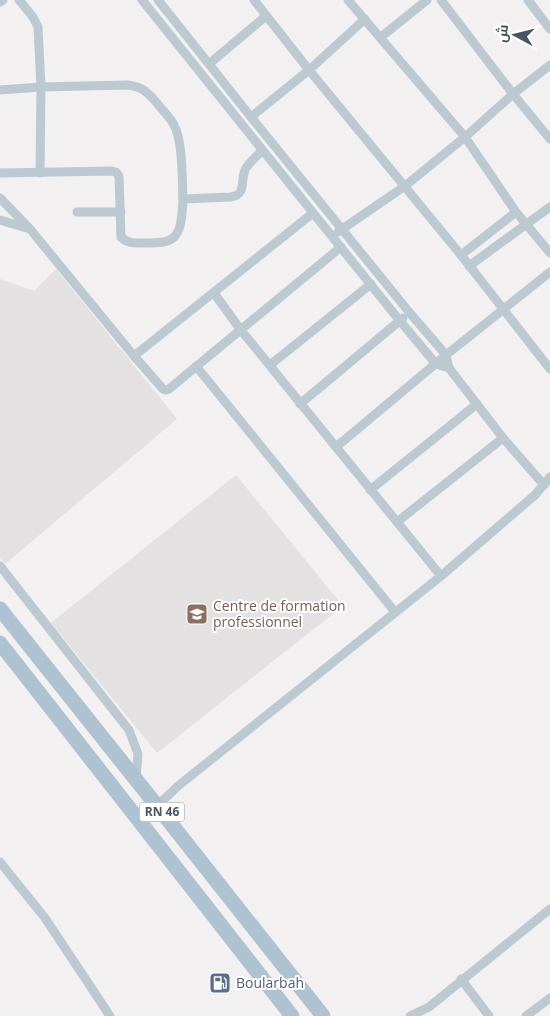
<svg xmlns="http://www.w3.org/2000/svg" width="550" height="1016" font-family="'Open Sans',Cairo,sans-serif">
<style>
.education{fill:#e4e1e3}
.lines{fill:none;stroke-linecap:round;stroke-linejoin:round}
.street{stroke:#bdc9d1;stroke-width:9}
.primary{stroke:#aec2d1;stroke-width:15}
.labels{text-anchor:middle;stroke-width:4;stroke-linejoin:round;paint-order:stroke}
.shield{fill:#fff;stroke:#7e8890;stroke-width:1}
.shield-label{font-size:12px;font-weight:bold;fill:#475560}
.education-label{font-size:14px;fill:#785e54;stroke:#fff;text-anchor:start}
.service-label{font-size:14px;fill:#4e5e75;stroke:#fff;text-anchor:start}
</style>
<rect width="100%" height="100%" fill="#f3f0f1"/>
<!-- education -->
<g class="education">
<path d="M56,269L177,419L5,564L0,558V279L34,291Z"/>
<path d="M236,475L343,606L157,753L51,623Z"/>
</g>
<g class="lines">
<!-- street -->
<g class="street">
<path d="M19,0L33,17L38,27L41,87L40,173"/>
<path d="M142,0L400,321L436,364L449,368"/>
<path d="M158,0L251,117L409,312L446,355L449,368L503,438L544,485"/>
<path d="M254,0L309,70L461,255L550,369"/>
<path d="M348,0L465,137L516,212L550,253"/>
<path d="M441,0L513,94L550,139"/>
<path d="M528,0L550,29"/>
<path d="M0,2L3,0"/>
<path d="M381,37L427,0"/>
<path d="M209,64L266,16"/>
<path d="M0,90L41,87L128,85C143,87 147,92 157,103C162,110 170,117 174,125C183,142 182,179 183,199"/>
<path d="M251,117L309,70L365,19"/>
<path d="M0,173L112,171L116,172L119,176L121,237C128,244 135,243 144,243C150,243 157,243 164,242C183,239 182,214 183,199L231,197C248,194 239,180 246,168C250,162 257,156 262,150"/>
<path d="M0,198L28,227"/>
<path d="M77,212H121"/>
<path d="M0,220L30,229L134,356L163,389L166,390L169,389L341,247"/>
<path d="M338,232L405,186L465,137L513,94L550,65"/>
<path d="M461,255L516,212"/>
<path d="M469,266L550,207"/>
<path d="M214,293L240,329L441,576"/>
<path d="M134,356L313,213"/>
<path d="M270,365L371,284"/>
<path d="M196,366L395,612"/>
<path d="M300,404L403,318"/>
<path d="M336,447L446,355L550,272"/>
<path d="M370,490L477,404"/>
<path d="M397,522L503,438"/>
<path d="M0,566L129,730L138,754L136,779"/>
<path d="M157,806L178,786L441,576L535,495L550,477"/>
<path d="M0,862L45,918L110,1016"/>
<path d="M461,979L489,1016"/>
<path d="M410,1016L429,1007L550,909"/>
<path d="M526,1016L550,998"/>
</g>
<!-- primary -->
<g class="primary">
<path d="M0,609L157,806L323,1016"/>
<path d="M0,643L292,1016"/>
</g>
</g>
<!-- icons -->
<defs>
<g id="university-square" transform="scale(1.125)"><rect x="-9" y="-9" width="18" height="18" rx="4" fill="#8d6e63" stroke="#fff"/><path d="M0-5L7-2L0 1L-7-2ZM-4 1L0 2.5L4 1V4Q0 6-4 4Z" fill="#fff"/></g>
<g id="fuel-square" transform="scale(1.125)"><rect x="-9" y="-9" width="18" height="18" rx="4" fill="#5c6f8a" stroke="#fff"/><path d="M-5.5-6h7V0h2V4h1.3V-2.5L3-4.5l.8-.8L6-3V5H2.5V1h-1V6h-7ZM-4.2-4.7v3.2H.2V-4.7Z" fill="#fff"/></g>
</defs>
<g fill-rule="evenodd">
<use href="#university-square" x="197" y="614"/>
<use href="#fuel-square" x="220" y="983"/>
</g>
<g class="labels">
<!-- shield labels -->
<rect class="shield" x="139.5" y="802.5" width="45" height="19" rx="4"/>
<g class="shield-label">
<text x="162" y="816">RN 46</text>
</g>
<!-- education labels -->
<g class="education-label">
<text x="213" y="611">Centre de formation<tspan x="213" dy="16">professionnel</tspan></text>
</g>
<!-- service labels -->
<g class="service-label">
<text x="236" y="988">Boularbah</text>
</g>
</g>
<!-- north arrow -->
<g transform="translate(515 35) rotate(277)" stroke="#ffffff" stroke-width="4" paint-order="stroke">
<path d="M0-4L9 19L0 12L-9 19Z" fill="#475560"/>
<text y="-8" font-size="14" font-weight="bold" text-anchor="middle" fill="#475560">ش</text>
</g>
</svg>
